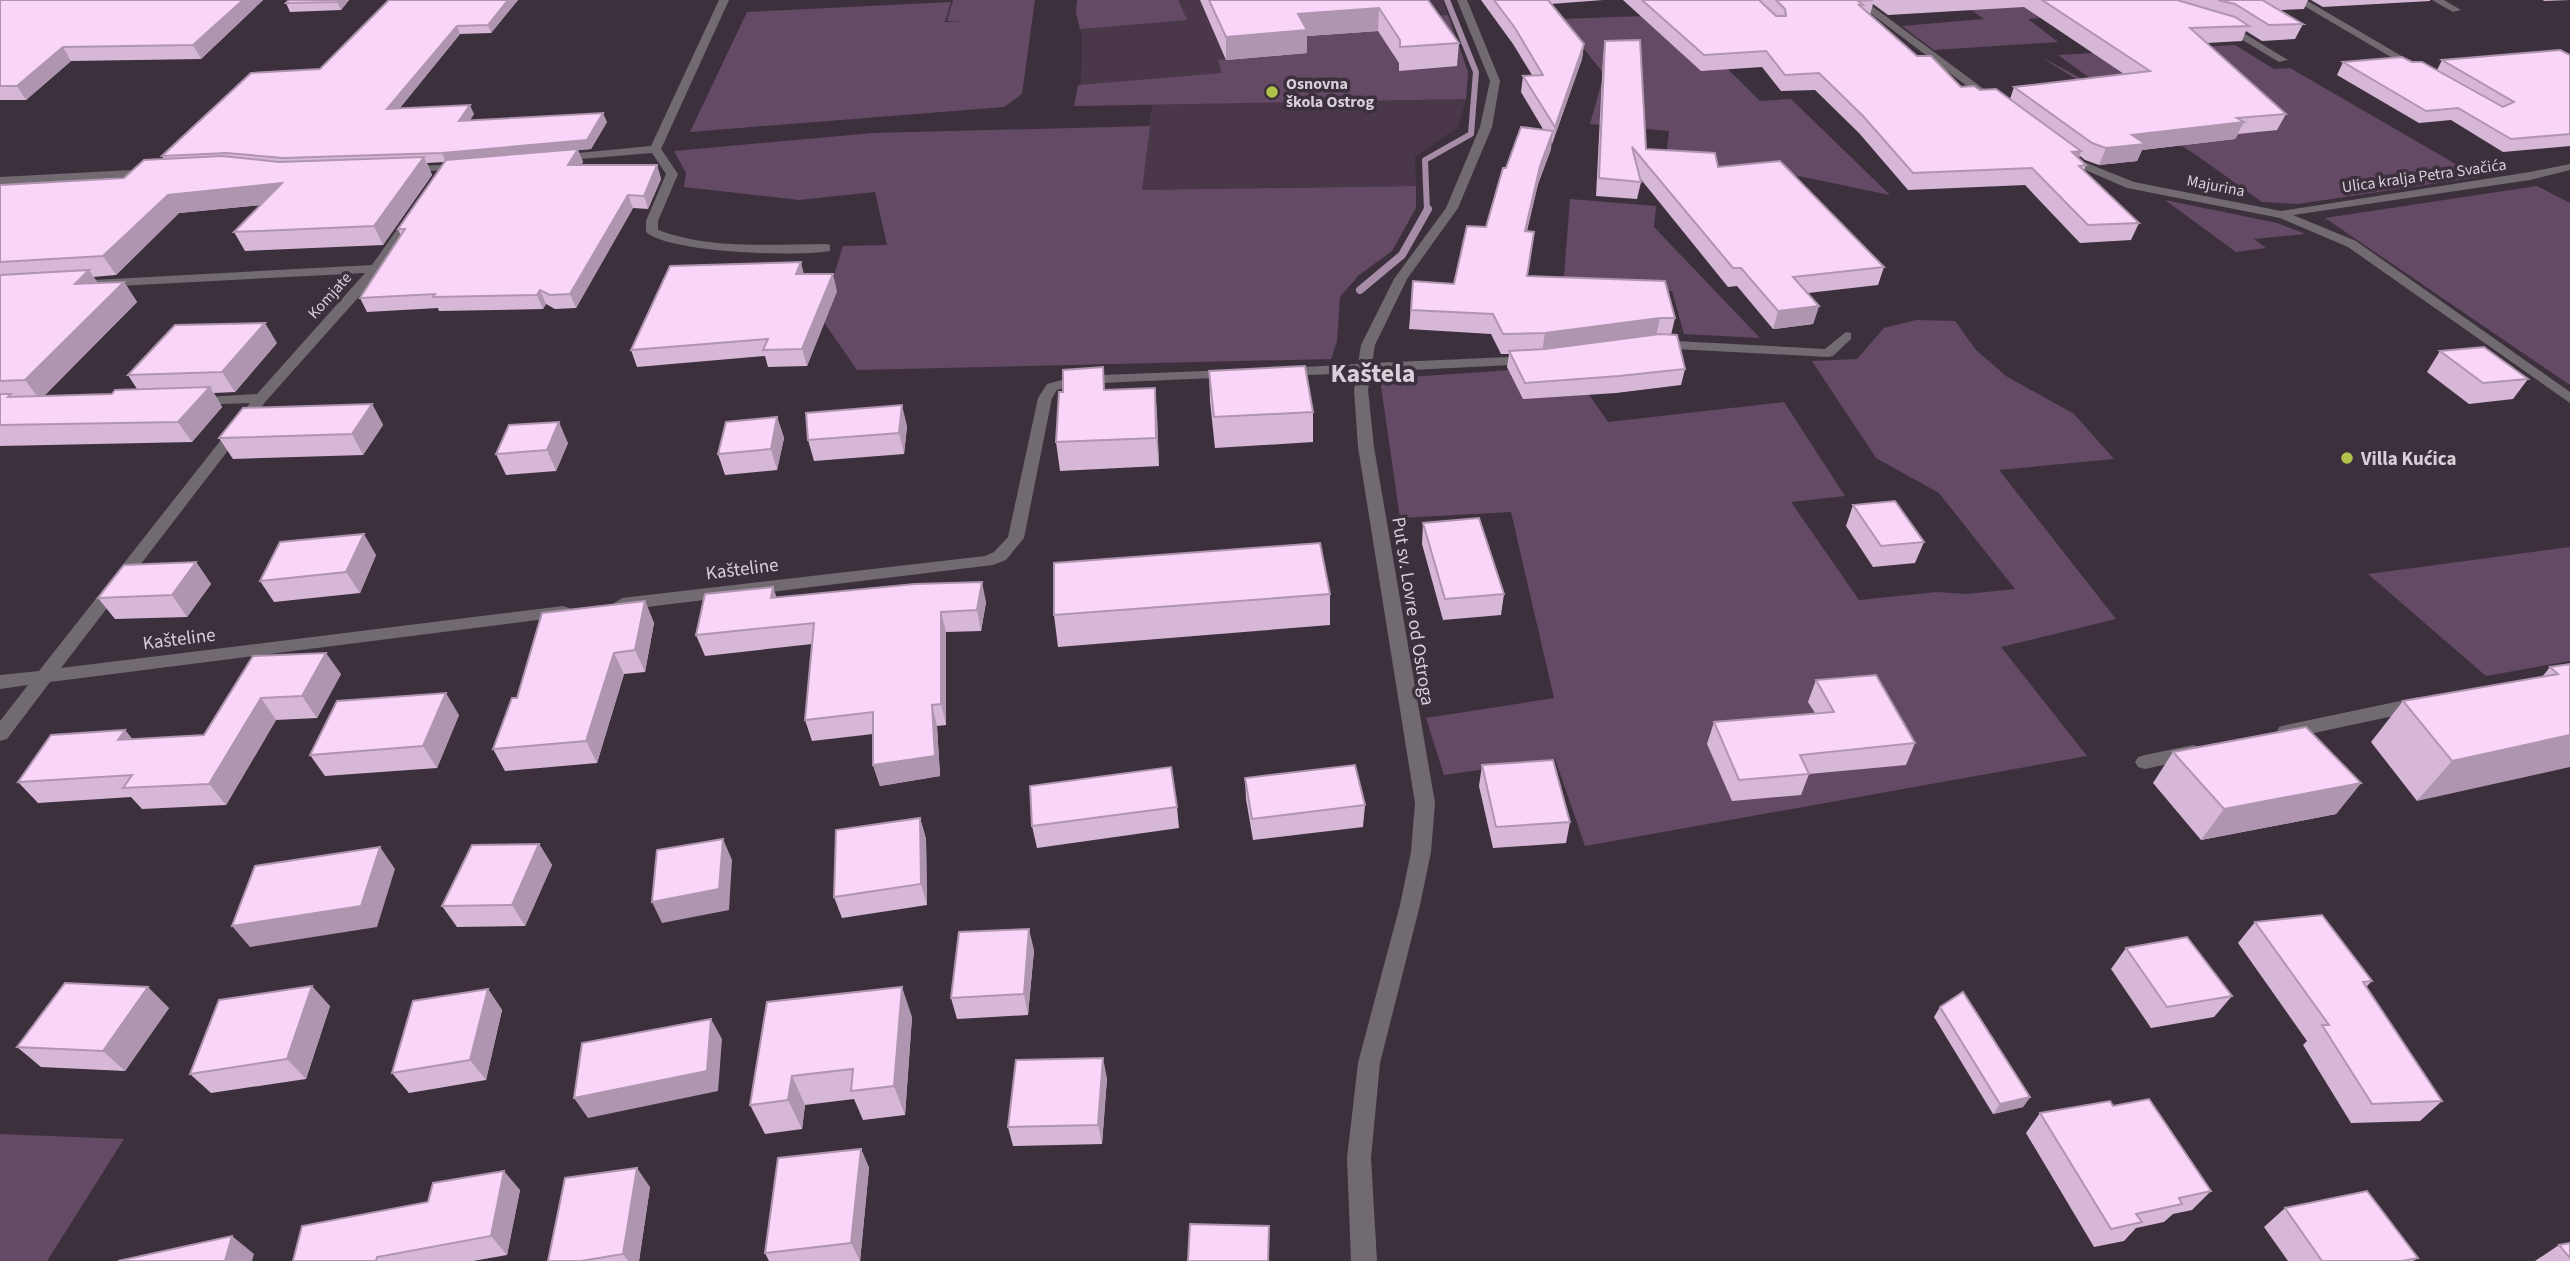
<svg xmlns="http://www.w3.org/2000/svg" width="2570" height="1261" font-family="'Source Sans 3',sans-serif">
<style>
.built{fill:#4a384a}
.green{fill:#654a66}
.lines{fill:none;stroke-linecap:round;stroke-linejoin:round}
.stream-far1{stroke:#a68ca7;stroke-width:6}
.stream{stroke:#a68ca7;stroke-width:8}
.minor{fill:#716a71;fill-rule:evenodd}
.wall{fill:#d7b7d7;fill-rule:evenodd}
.shaded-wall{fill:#af95af}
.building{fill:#fad5fa;stroke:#af95af;stroke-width:2}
.poi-dot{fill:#b3c24b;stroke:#3d303d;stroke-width:2.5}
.labels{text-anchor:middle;stroke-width:7;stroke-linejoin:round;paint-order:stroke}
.far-poi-label{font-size:16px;font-weight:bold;fill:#d8cfd8;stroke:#3d303d;text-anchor:start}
.far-street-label{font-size:16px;fill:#d8cfd8;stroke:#3d303d}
.poi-label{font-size:19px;font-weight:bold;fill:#d8cfd8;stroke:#3d303d;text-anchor:start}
.street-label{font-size:19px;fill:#d8cfd8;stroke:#3d303d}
.district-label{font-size:26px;font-weight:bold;fill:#d8cfd8;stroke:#3d303d}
</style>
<rect width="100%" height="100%" fill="#3d303d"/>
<!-- built -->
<path class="built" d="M1077,0H1442L1468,72L1466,99L1458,127L1415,157L1416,186L1141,190L1152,105L1074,106L1078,85L1081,83L1082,38L1076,12Z"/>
<!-- green -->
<g class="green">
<path d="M953,0H1035L1022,94L1004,107L690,132L747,12L951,2L945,22H963L947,21Z"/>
<path d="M1077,0H1178L1187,20L1080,29L1076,12Z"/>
<path d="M1957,0H2071V15L2028,19L2058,42L1934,50L1902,26L1984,19Z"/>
<path d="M1448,15L1468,72L1466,99L1074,106L1078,85L1222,73L1218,60L1306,53L1298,37L1364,22Z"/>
<path d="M1673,15L1760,101L1791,99L1890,195L1779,172L1666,160L1669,131L1590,124L1604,74L1560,19Z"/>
<path d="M2235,45L2274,69L2290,68L2478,177L2298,204L2262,202L2196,155L2041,57L2154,117L2101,86L2058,55Z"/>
<path d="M1150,126L1142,190L1416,186V208L1392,251L1359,275L1340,297L1337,341L1331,359L857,370L821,318L843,246L887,245L875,192L799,200L684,187L686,173L674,151L873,133Z"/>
<path d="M2537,186L2570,203V385L2325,218Z"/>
<path d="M1570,199L1656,206L1654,227L1760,338L1684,334L1672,291L1563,289Z"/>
<path d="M2165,200L2277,223L2306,234L2254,239L2266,248L2236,252Z"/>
<path d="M1916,320L1955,321L1976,350L2006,376L2074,414L2114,459L1999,470L2116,619L2001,647L2087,756L1585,846L1555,759L1444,775L1426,718L1554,698L1511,512L1400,518L1380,379L1569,366L1608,422L1784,402L1845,496L1791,502L1859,600L1937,592L1967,594L2015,589L1939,493L1876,458L1812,361L1857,359L1884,328Z"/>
<path d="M2570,547V661L2486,676L2368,574Z"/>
<path d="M0,1134L124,1139L47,1261H0Z"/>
</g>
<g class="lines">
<!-- stream-far1 -->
<path class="stream-far1" d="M1427,211L1425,160L1471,134L1476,72L1447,0"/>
<!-- stream -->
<path class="stream" d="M1360,290L1402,255L1428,209"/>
<!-- minor -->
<g class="minor">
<path d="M719,0H729L661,149L678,174L658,221V230C711,250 771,244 826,244L830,245V251C797,257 670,253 646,232V221L666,174L652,153L557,161L551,158L557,155L651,146Z"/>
<path d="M1457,0H1467L1500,81L1492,127L1458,208L1407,279L1375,345L1372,363L1532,356L1539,360L1532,364L1371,372L1368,390L1374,447L1435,803L1431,852L1420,905L1380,1063L1371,1158L1377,1261H1351L1347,1158L1358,1063L1400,905L1411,852L1415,803L1358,447L1354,390L1357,373L1284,376L1277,372L1284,368L1358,364L1361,345L1394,279L1446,208L1480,127L1490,81Z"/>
<path d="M1853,0H1864L1996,98V102H1988Z"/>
<path d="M2294,0H2306L2422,68L2413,70Z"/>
<path d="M2432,0H2444L2461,10L2453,12Z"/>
<path d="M2221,23H2227L2288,60L2279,62L2221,27Z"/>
<path d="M2066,151L2084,162L2134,182L2281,211L2530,172L2570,164V170L2530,180L2293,215L2356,241L2570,392V403L2348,247L2280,218L2127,188L2076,166L2060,154Z"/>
<path d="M446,165L450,166V170L405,172L399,169L405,166Z"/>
<path d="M150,169L156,173L154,175L0,185V177Z"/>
<path d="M414,210L420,214L381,272L266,401L61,668L563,606L569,608L572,612L569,616L50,682L7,739L0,741V721L28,685L0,689V675L39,671L250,403L195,405L188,401L190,398L257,394L365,273L80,288L73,284L75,281L372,265L410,211Z"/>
<path d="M1846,332L1851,333V339L1833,356L1828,357L1657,348L1650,344L1657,340L1825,349Z"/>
<path d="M1231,370L1236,371V377L1078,384L1057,390L1052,398L1024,538L1006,560L993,565L622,610L613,604L622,598L985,556L994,552L1008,537L1038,398L1047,384L1077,376Z"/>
<path d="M2419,697L2426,699L2428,704L2426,709L2286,739L2279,737L2277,732L2279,727L2286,725Z"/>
<path d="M2193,745L2200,747L2203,752L2200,757L2145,769L2138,767L2135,762L2138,757L2145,755Z"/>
</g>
</g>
<!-- wall -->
<g class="wall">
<path d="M0,0H263L201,59L71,61L26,100H0Z"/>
<path d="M349,0L341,10L290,12L286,3Z"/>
<path d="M389,0H518L491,33L460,34L399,109L474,114L470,120L607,122L591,149L578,150L583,162L581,165H657L661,179L648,209L633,208L576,308L555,309L546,304L543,309L439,311L438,308L367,312L360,298L401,236L398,229L444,162L427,163L432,175L383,245L245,251L234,232L261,205L179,213L116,275L93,277L98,283L124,282L137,302L44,396L112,394L137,389L128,375L277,343L235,392L214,393L222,407L192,442L0,446V185L124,178L164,159L162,156L320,69Z"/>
<path d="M1200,0H1428L1459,43L1457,66L1399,71V63L1378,31L1307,36V53L1226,60Z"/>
<path d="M1481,0H1603L1551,4L1584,44L1582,59L1552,144L1551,142V149L1538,184L1527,231L1528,276L1675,318L1671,335L1685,369L1681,385L1616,393L1523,399L1507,367L1509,354H1501L1491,334L1409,329L1413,281L1454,284L1486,227L1506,168L1543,129L1521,92L1523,76L1532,75L1513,44Z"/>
<path d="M1623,0H2308L2304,9L2280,10L2303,24L2295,39L2262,41L2246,31L2242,41L2207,43L2286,114L2277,130L2238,134L2235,139L2142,150L2137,161L2099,165L2085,160L2080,156L2078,158L2086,165L2084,170L2139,223L2131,240L2080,243L2025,185L1908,190L1859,133L1815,90L1781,91L1762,67L1701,71ZM1873,4L1888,15L2024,7L2124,74L2014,87L2010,99L1980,90L1961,87L1917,56L1870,15Z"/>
<path d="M2311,0H2430V1L2323,7Z"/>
<path d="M2542,0H2570L2545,1Z"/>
<path d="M1605,41L1646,149L1718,167L1884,267L1878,285L1808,293L1819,306L1813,324L1773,329L1737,286L1728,287L1639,177L1641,182L1637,199L1596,196L1603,57Z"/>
<path d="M2570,55V146L2503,152L2451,120L2419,123L2337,75L2343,62H2412L2437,70L2442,60Z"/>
<path d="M804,274L837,291L807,366L768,367L765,356L637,367L631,350Z"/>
<path d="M2440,351L2528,379L2513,399L2469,404L2427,372Z"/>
<path d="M1209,371L1313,412V442L1215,448L1210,401Z"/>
<path d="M1155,388L1157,416L1159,466L1060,471L1056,442L1106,390Z"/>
<path d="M372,404L383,425L363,455L233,459L219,438Z"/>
<path d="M777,417L784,438L777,470L725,475L718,454Z"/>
<path d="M907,426L904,454L814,461L808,440Z"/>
<path d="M568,443L556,471L506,475L496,454Z"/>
<path d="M1853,505L1924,542L1915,563L1873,567L1846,526Z"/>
<path d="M1423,523L1504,594L1501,615L1443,620L1422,544Z"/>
<path d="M376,555L360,593L274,602L260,581Z"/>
<path d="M196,562L211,584L187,617L115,619L98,598Z"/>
<path d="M1330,594V625L1058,647L1054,615Z"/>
<path d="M776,597L986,602L981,631L946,632V725L937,726L940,776L880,786L873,765V734L812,741L805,720L812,644L705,656L696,635Z"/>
<path d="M645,601L654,623L645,672L624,674L597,763L505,771L493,749L517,698Z"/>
<path d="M253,656L341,674L317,718L276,720L226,805L142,809L131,797L38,803L18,782L125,730L132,739L204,735Z"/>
<path d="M2570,664L2417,801L2371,742L2403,701L2542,677L2550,667Z"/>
<path d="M1816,680L1915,743L1906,765L1809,774L1801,795L1732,801L1707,744L1714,722L1815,713L1808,702Z"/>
<path d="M459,715L437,768L325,776L310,755Z"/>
<path d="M2173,752L2361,783L2336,814L2201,840L2153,783Z"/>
<path d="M1482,765L1570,822L1566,843L1493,848L1479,786Z"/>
<path d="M1245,778L1365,805L1363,827L1253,840L1246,799Z"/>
<path d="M1177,807L1179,828L1037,848L1032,826Z"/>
<path d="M920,818L926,839L927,905L842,918L834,897Z"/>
<path d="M539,844L552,865L525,926L457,927L442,906Z"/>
<path d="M2255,922L2372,981L2366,987L2442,1101L2420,1121L2351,1123L2303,1045L2307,1041L2238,943Z"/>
<path d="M2126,948L2232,996L2214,1017L2151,1028L2111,969Z"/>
<path d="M1034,950L1028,1015L957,1019L951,998Z"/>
<path d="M488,989L502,1010L486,1080L409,1093L392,1073Z"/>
<path d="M767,1002L912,1017L905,1115L863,1120L854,1099L805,1105L802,1129L765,1134L750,1105Z"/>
<path d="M330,1006L306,1079L211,1093L190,1074Z"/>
<path d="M1940,1007L2030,1097L2023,1107L1993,1114L1934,1017Z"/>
<path d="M169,1008L125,1071L41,1067L17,1047Z"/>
<path d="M1107,1078L1102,1144L1013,1146L1008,1127Z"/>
<path d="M2113,1106L2211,1191L2192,1210L2173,1214L2164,1222L2136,1228L2124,1241L2094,1247L2026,1133L2040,1113Z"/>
<path d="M861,1149L869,1168L860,1261H769L765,1253Z"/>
<path d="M650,1187L639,1261H548Z"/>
<path d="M520,1190L507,1255L473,1261H293Z"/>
<path d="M2285,1208L2418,1258L2413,1261H2288L2264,1227Z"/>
<path d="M2570,1243V1261H2535L2559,1245Z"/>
</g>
<!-- shaded-wall -->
<g class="shaded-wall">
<path d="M243,0H263L201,59L193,45Z"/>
<path d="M338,0H349L341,10L337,2Z"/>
<path d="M508,0H518L491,33L488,25Z"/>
<path d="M1379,8L1378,31L1307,36V53L1226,60V37L1298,14Z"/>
<path d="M457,26L460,34L391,119L387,109Z"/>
<path d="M1584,44L1582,59L1552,144L1555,127Z"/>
<path d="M63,47L71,61L26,100L17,86Z"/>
<path d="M470,105L474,114L463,130L459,121Z"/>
<path d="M603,113L607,122L591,149L578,150L583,162L573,178L446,162L442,153Z"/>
<path d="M2244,122L2235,139L2142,150L2137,161L2099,165L2106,148L2132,135Z"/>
<path d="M1553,131L1551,149L1538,184L1522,250L1525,231L1540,166Z"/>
<path d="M2081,151L2075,168L2072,152Z"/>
<path d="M424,157L432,175L383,245L374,226Z"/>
<path d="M657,165L661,179L648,209L644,196Z"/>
<path d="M282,183L292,202L179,213L116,275L103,256L168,195Z"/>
<path d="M628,195L633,208L576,308L570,294Z"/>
<path d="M801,262L805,279L796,274Z"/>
<path d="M89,270L102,289L75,284Z"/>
<path d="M833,274L837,291L807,366L802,349Z"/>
<path d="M124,282L137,302L40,400L25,380Z"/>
<path d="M540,290L546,304L543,309L537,295Z"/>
<path d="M1819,306L1813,324L1773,329L1778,311Z"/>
<path d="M1660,318L1656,337L1542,352L1545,333Z"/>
<path d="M265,323L277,343L235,392L222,372Z"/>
<path d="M210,387L222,407L192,442L178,422Z"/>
<path d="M1155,388L1157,416L1159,466L1156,438Z"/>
<path d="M372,404L383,425L363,455L352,434Z"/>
<path d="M902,405L907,426L904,454L899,433Z"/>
<path d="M777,417L784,438L777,470L771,449Z"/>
<path d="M559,422L568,443L556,471L547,450Z"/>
<path d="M364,534L376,555L360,593L346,572Z"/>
<path d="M196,562L211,584L187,617L172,595Z"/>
<path d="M982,582L986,602L981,631L977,610Z"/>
<path d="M773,587L780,607L771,598Z"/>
<path d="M645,601L654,623L645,672L635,650Z"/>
<path d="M941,612L946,632V725L941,704Z"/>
<path d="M326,653L341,674L317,718L302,696Z"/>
<path d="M614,653L624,674L597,763L586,741Z"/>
<path d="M446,693L459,715L437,768L423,746Z"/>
<path d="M261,698L276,720L226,805L209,784Z"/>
<path d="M932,705L937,726L940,776L880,786L873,765Z"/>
<path d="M125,730L143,752L118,740Z"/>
<path d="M2570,735V767L2417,801L2452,761Z"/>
<path d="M2361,783L2336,814L2201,840L2224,809Z"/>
<path d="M920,818L926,839L927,905L921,884Z"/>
<path d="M723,839L732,860L729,910L662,923L652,902Z"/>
<path d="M539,844L552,865L525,926L512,905Z"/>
<path d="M380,847L395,869L377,927L250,947L232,926Z"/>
<path d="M1029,929L1034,950L1028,1015L1024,994Z"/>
<path d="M312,986L330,1006L306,1079L287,1059Z"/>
<path d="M148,987L169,1008L125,1071L103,1051Z"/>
<path d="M902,987L912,1017L905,1115L894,1086Z"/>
<path d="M488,989L502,1010L486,1080L470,1060Z"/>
<path d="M711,1019L722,1039L718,1091L588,1118L574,1098Z"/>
<path d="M1103,1058L1107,1078L1102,1144L1098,1125Z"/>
<path d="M792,1076L805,1105L802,1129L788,1100Z"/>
<path d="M2030,1097L2023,1107L1993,1114L2000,1104Z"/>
<path d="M861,1149L869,1168L860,1261L851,1243Z"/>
<path d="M637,1168L650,1187L639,1261H628L623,1254Z"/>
<path d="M504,1171L520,1190L507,1255L491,1236Z"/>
<path d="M232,1236L254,1254L252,1261H225Z"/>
</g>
<!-- building -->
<g class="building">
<path d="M0,0H243L193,45L63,47L17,86H0Z"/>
<path d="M289,0H338L337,2L286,3Z"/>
<path d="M389,0H508L488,25L457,26L387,109L470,105L459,121L603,113L587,140L442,153L283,158L227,153L162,156L251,73L320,69Z"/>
<path d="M1209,0H1428L1459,43L1400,47V40L1379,8L1298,14L1307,30L1226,37Z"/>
<path d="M1494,0H1548L1584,44L1555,127L1523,76L1543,75L1515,28Z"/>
<path d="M1642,0H1759L1776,16H1786L1785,9L1776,0H1873L1858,1L1863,5H1859L1917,56H1931L1961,87L1974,86L1980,90L1996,89L2081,151L2072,152L2086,165L2079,166L2139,223L2088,225L2032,168L1913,173L1863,116L1819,73L1785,75L1766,51L1704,55Z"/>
<path d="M2042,0H2177L2235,17L2249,26L2190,28L2286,114L2237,118L2244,122L2132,135L2145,144L2106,148L2092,143L2014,87L2150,71Z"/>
<path d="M2218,0H2262L2303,24L2269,25L2235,4Z"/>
<path d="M1640,40L1646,149L1715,153L1718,167L1780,161L1884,267L1793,277L1819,306L1778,311L1741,268H1733L1632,147L1641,182L1599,178L1605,41Z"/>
<path d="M2560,50L2570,55V134L2511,139L2458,108L2426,111L2343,62L2402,57L2412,62H2422L2503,107L2514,102L2442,60Z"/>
<path d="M1521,127L1553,131L1540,166L1525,231L1534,232L1527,276L1665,281L1675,318H1660L1545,333L1503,334L1493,314L1411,310L1413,281L1454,284L1467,226L1486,227L1503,168H1506Z"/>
<path d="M578,149L568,165H657L644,196L628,195L570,294L550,295L540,290L537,295L433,297L435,294L360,298L405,229H398L446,160Z"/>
<path d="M222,156L279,162L424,157L374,226L234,232L282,183L168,195L103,256L0,262V185L124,178L144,160Z"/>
<path d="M801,262L796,274H833L802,349L763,350L768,339L631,350L670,266Z"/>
<path d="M89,270L75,284L124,282L25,380L0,381V275Z"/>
<path d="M265,323L222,372L128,375L175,325Z"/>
<path d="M1660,334L1677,335L1685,369L1619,376L1525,383L1509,351L1545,349Z"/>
<path d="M2484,347L2528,379L2483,383L2440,351Z"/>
<path d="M1305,366L1313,412L1214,417L1209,371Z"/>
<path d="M1103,367L1104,390L1155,388L1156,438L1056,442L1059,392H1063V370Z"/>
<path d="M210,387L178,422L0,425V394H11L8,397L112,394L115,390Z"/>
<path d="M372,404L352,434L219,438L243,408Z"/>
<path d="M902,405L899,433L808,440L806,413Z"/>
<path d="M777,417L771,449L718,454L726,422Z"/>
<path d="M559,422L547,450L496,454L509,425Z"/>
<path d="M1895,501L1924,542L1881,546L1853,505Z"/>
<path d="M1479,518L1504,594L1445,599L1423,523Z"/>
<path d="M364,534L346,572L260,581L280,542Z"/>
<path d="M1320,543L1330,594L1054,615V563Z"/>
<path d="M196,562L172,595L98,598L124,565Z"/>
<path d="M982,582L977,610L941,612V704L932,705L935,756L873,765V712L805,720L814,623L696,635L705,594L773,587L771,598L915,584Z"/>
<path d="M645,601L635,650L614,653L586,741L493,749L512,698H517L542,613Z"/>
<path d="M326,653L302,696L261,698L209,784L123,788L132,775L18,782L51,735L125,730L118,740L204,735L253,656Z"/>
<path d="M2570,664V735L2452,761L2403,701L2558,674L2550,667Z"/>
<path d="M1876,675L1915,743L1800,755L1809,774L1739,780L1714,722L1834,712L1816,680Z"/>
<path d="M446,693L423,746L310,755L337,701Z"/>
<path d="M2306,727L2361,783L2224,809L2173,752Z"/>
<path d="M1553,760L1570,822L1496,827L1482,765Z"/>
<path d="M1355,765L1365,805L1252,819L1245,778Z"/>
<path d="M1171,767L1177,807L1032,826L1030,786Z"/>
<path d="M920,818L921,884L834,897L836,830Z"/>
<path d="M723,839L719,889L652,902L657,850Z"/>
<path d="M539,844L512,905L442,906L472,845Z"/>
<path d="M380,847L361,906L232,926L255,866Z"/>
<path d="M2322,915L2372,981L2363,982L2442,1101L2372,1104L2322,1025H2329L2255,922Z"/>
<path d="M1029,929L1024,994L951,998L959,932Z"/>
<path d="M2187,937L2232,996L2167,1007L2126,948Z"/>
<path d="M65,983L148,987L103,1051L17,1047Z"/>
<path d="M312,986L287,1059L190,1074L219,1000Z"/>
<path d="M902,987L894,1086L851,1091L853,1069L792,1076L788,1100L750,1105L767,1002Z"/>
<path d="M488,989L470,1060L392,1073L413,1001Z"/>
<path d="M1963,992L2030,1097L2000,1104L1940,1007Z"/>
<path d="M711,1019L707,1071L574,1098L582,1043Z"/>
<path d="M1103,1058L1098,1125L1008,1127L1016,1060Z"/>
<path d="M2149,1099L2211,1191L2179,1198L2182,1204L2136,1214L2142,1222L2111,1229L2040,1113L2110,1101L2113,1106Z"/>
<path d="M861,1149L851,1243L765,1253L778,1158Z"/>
<path d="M637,1168L623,1254L581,1261H548L565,1178Z"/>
<path d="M504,1171L491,1236L377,1257L376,1261H293L302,1226L428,1202L433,1183Z"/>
<path d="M2367,1191L2418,1258L2402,1261H2322L2285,1208Z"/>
<path d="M1190,1224L1269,1226L1268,1261H1188Z"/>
<path d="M232,1236L225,1261H118Z"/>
<path d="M2570,1243V1258L2559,1245Z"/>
</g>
<!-- markers -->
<g class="poi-dot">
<circle cx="1272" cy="92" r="7"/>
<circle cx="2347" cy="458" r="7"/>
</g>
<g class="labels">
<!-- far-poi labels -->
<g class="far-poi-label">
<text x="1286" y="89">Osnovna<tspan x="1286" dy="18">škola Ostrog</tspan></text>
</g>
<!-- far-street labels -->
<g class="far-street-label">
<text transform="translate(2424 175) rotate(-8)" y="6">Ulica kralja Petra Svačića</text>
<text transform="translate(2216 185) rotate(11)" y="6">Majurina</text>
<text transform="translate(329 295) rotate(-48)" y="6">Komjate</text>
</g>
<!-- poi labels -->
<g class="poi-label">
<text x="2361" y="465">Villa Kućica</text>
</g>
<!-- street labels -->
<g class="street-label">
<text transform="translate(742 568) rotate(-7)" y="7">Kašteline</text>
<text transform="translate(1414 611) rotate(81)" y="7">Put sv. Lovre od Ostroga</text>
<text transform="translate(179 638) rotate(-7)" y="7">Kašteline</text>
</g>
<!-- district labels -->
<g class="district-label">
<text x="1373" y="382">Kaštela</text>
</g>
</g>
</svg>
